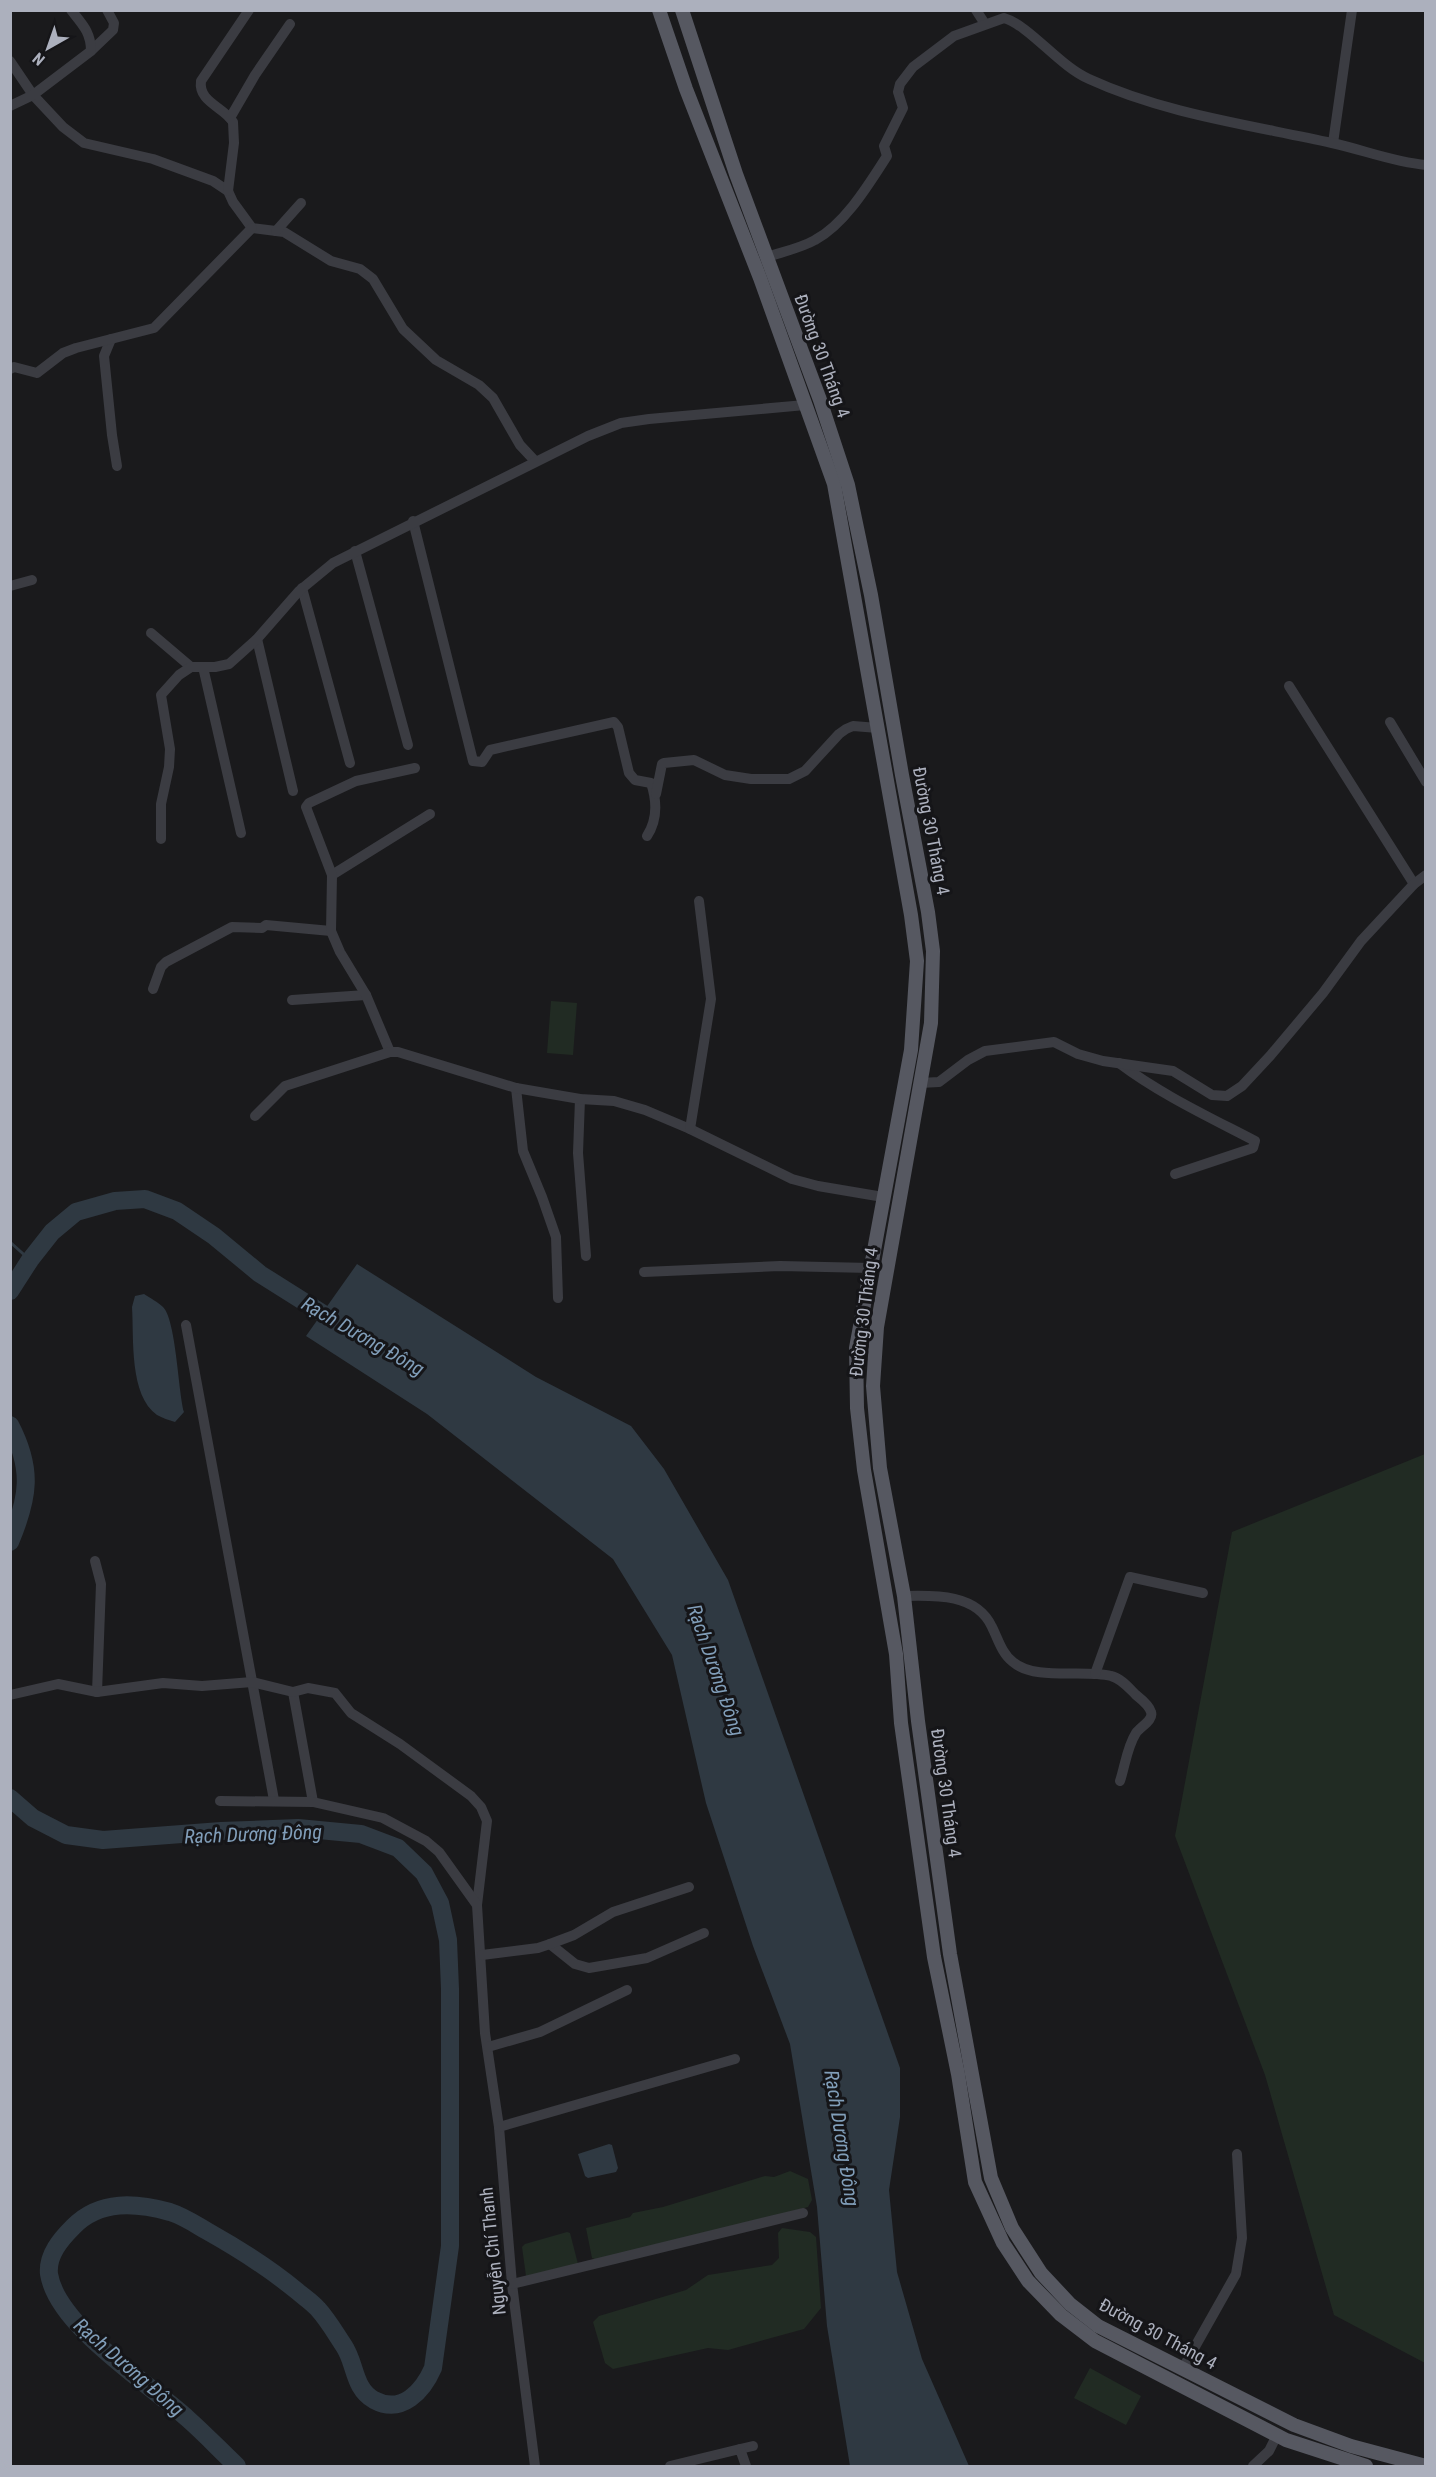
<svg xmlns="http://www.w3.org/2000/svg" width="1436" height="2477" font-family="'Roboto Condensed',sans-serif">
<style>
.green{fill:#212b23}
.water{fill:#2f3942}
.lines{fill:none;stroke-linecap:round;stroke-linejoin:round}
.stream{stroke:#2f3942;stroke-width:3}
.river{stroke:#2f3942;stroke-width:18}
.minor{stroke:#3b3c42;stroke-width:10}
.major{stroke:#565861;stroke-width:14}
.labels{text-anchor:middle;stroke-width:6;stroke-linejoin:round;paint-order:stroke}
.street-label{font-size:18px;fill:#acb0bd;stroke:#151518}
.water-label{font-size:20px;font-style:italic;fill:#819eb9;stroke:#151518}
</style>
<rect width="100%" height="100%" fill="#1a1a1c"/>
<!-- green -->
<g class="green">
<path d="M551,1001L577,1003L573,1055L547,1053Z"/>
<path d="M1425,1454V2363L1334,2315L1265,2075L1175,1836L1232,1532Z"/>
<path d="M790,2171L808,2179L812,2200L808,2207L600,2261L592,2258L586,2228L630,2217L633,2213L663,2207L765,2176L774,2177Z"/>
<path d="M782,2228L810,2232L816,2237L821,2308L804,2329L728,2350L708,2348L613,2369L605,2363L593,2322L599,2316L686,2290L708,2275L772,2265L779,2258L778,2233Z"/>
<path d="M567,2232L570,2233L578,2264L526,2276L522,2247L525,2244Z"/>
<path d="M1090,2368L1141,2396L1126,2425L1074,2398Z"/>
</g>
<!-- water -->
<g class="water">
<path d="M357,1264L536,1377L631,1426L664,1469L728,1580L900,2068V2117L889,2190L897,2272L922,2359L969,2466H850L827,2326L817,2207L790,2044L753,1946L706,1803L672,1655L613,1559L427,1414L306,1336Z"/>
<path d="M144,1294C150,1298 158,1302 163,1307C176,1320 178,1389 184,1412L175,1422C169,1420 162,1418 157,1415C129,1395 134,1339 132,1307L135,1296Z"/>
<path d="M609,2144L612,2145L618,2168L616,2172L588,2178L585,2176L578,2154Z"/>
</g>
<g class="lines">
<!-- stream -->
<path class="stream" d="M10,1242L30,1260"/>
<!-- river -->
<g class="river">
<path d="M10,1291L30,1260L52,1232L76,1212L115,1201L145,1199L177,1211L214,1236L260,1274L341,1325"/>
<path d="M10,1425C33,1469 29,1497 10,1542"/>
<path d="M10,1798L33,1818L66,1835L103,1840L221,1831L298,1828L361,1834L398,1848L424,1873L440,1903L448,1940L450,1989V2246L433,2368C423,2391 402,2415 374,2400C353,2388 356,2364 344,2346C336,2334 328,2320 318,2309C312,2302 304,2297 297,2291C269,2268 239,2249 207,2231C195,2224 183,2216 170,2212C137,2203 100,2199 73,2227C61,2239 47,2255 49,2274C57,2326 150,2384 188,2419C205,2434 221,2451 237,2466"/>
</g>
<!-- minor -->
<g class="minor">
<path d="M976,10L985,24"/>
<path d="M91,51L113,30L114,23L107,10"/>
<path d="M10,61L33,95L63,127L84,143L153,159L213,181L228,191L233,202L252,228L284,232L331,261L360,269L373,279L403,329L436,360L479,385L493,398L520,445L535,461"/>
<path d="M10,106L33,95L91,51C91,32 82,24 71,10"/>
<path d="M230,118L255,75L290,24"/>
<path d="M1333,143L1352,10"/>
<path d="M228,191L234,143L233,122C224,107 198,102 201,81L249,10"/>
<path d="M276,231L301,203"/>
<path d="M767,257C782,252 801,248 815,240C845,224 869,184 887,156L884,146L903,108L898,92L900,84L913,67L954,36L1004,18C1030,26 1059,66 1089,79C1165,114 1251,125 1332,143C1364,150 1393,162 1426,165"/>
<path d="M111,339L104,356L112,435L117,466"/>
<path d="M10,369L14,367L37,373L63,353L76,348L154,328L252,228"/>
<path d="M413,521L473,761L482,762L490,750L614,722L618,727L629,773L635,780L651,783C657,801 658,819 647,836"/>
<path d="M355,551L408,745"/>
<path d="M10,586L32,580"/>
<path d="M302,588L350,763"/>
<path d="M151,633L191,667"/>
<path d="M257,639L293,791"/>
<path d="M203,667L241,833"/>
<path d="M1289,686L1414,884"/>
<path d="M1390,722L1426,782"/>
<path d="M656,794L662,764L664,763L694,760L725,775L751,779H789L805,771L839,734L846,729L853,726L878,728"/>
<path d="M161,839V804L169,767L170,749L161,695L179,675L191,667H215L229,664L257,639L299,591L333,563L588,436L621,423L649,419L805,405"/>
<path d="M332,875L430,814"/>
<path d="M153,989L161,967L166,962L232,927L262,928L266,925L331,931"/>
<path d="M292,1000L366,995"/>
<path d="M390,1052L366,995L340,952L331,931L332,875L306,807L309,803L356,781L415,768"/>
<path d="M1119,1063C1160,1094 1209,1117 1255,1141L1253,1148L1175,1174"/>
<path d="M920,1083L939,1082L968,1060L985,1051L1054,1042L1078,1054L1103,1061L1173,1071L1212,1095L1227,1096L1242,1086L1270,1056L1323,993L1361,941L1414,884L1426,875"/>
<path d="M516,1088L523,1151L542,1197L556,1237L558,1298"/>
<path d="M580,1099L578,1153L586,1256"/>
<path d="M255,1116L285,1086L390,1052H398L516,1088L580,1099L614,1101L645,1110L690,1129L792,1179L818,1186L883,1197"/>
<path d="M690,1129L711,999L699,901"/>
<path d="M644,1272L780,1266L871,1268"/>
<path d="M186,1325L274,1800"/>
<path d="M95,1561L101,1584L97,1692"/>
<path d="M904,1596C936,1595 977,1594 992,1627C998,1639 1002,1654 1013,1662C1035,1681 1084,1669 1111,1676C1121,1678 1129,1688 1136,1695C1141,1699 1149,1705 1151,1712C1154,1720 1140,1727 1136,1733C1127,1747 1125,1766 1120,1781"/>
<path d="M1095,1674L1130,1577L1203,1593"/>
<path d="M293,1692L313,1802"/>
<path d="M10,1695L58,1684L97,1692L163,1683L202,1686L252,1682L293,1692L308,1688L335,1693L351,1713L400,1744L471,1796L481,1807L487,1821L477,1905"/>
<path d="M220,1801L313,1802L383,1818L426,1841L439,1852L477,1905L485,2033L499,2127L512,2284L535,2466"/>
<path d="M550,1944L575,1964L589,1968L647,1958L704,1933"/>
<path d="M482,1955L538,1948L550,1944L574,1935L613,1912L689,1887"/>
<path d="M488,2047L540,2032L627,1990"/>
<path d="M499,2127L735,2059"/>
<path d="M512,2284L803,2213"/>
<path d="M1183,2368L1236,2274L1242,2238L1237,2154"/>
<path d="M740,2449L753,2446"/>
<path d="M670,2466L740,2449L746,2466"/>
<path d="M1253,2466L1269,2451L1277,2435"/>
</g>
<!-- major -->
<g class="major">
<path d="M659,10L686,89L760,278L834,484L911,915L917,961L911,1050L856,1348L857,1408L864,1470L896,1654L901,1723L934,1957L958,2074L975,2182L1003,2243L1028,2281L1061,2315L1095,2341L1286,2440L1366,2466"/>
<path d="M682,10L736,174L820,400L848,485L871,595L902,775L928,912L933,951L931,1023L877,1327L873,1386L880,1468L904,1596L918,1721L950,1954L991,2178L1012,2228L1041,2273L1070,2304L1098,2326L1294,2425L1351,2446L1426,2466"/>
</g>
</g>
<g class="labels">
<!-- street labels -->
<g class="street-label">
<text transform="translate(822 356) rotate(70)" y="6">Đường 30 Tháng 4</text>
<text transform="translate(931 831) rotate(79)" y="6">Đường 30 Tháng 4</text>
<text transform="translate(864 1312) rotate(-83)" y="6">Đường 30 Tháng 4</text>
<text transform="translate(946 1793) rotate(82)" y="6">Đường 30 Tháng 4</text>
<text transform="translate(493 2251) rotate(-96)" y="6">Nguyễn Chí Thanh</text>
<text transform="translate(1158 2334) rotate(28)" y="6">Đường 30 Tháng 4</text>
</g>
<!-- water labels -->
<g class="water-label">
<text transform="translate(363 1336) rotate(30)" y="7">Rạch Dương Đông</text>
<text transform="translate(716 1670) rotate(71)" y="7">Rạch Dương Đông</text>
<text transform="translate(253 1834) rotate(-2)" y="7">Rạch Dương Đông</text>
<text transform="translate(842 2138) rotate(81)" y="7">Rạch Dương Đông</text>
<text transform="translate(129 2367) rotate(41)" y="7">Rạch Dương Đông</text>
</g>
</g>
<!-- border -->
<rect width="1436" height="2477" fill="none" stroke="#acb0bd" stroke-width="24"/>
<!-- north arrow -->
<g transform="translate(48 48) rotate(220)" stroke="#151518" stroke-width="4.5" paint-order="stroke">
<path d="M0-4.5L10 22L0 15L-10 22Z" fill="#acb0bd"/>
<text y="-9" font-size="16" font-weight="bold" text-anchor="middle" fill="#acb0bd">N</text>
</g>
</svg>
